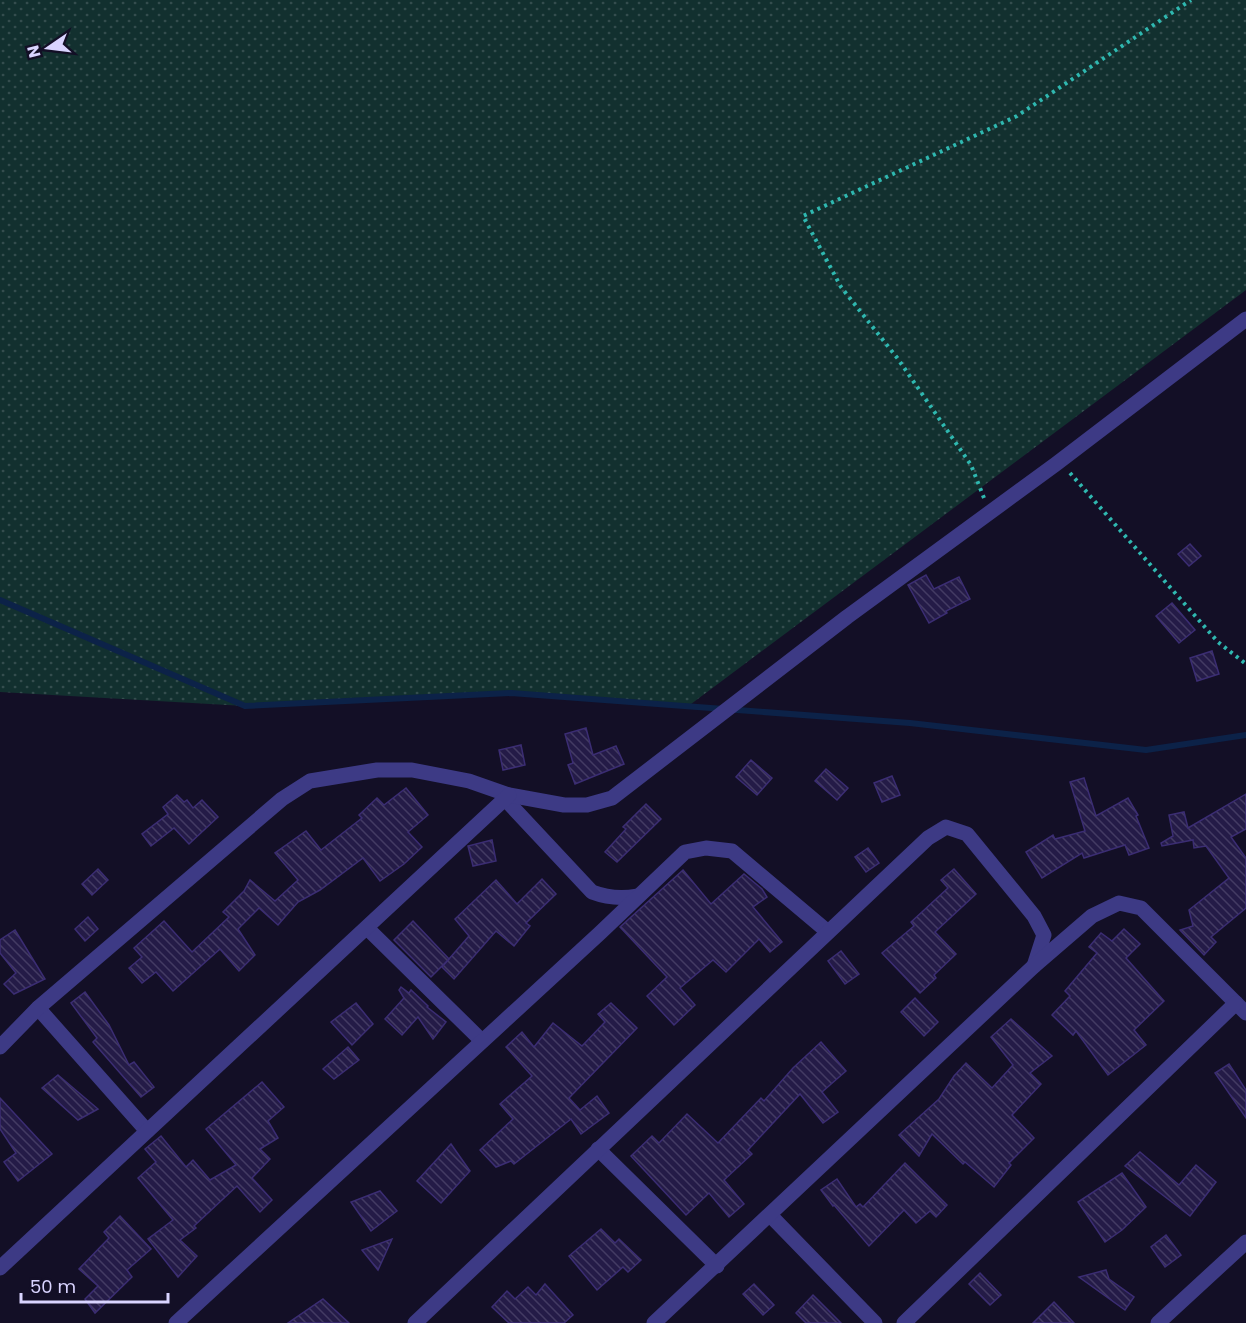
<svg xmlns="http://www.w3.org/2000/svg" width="1246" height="1323" font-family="Poppins,sans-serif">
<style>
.grass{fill:url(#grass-dots)}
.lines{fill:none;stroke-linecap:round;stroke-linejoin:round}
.stream{stroke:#0c2248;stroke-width:6}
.building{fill:url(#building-back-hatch);stroke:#3b2d73;stroke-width:1.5}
.path{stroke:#2fb8b0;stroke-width:4;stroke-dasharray:3 4.5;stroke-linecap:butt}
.minor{stroke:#3d3a85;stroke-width:15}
</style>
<defs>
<pattern id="grass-dots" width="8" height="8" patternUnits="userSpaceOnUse" patternTransform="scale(1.5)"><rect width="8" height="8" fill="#12302f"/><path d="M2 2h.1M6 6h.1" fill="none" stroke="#344d4e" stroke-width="1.8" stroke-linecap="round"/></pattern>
<pattern id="building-back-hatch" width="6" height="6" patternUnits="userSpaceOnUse" patternTransform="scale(1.5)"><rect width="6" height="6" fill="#241b47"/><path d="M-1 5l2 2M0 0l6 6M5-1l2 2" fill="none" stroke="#433b63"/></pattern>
</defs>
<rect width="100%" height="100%" fill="#130f26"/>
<!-- grass -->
<path class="grass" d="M0,0H1246V290L687,707L511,693L245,706L0,692Z"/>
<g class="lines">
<!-- stream -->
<path class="stream" d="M0,600L245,706L511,693L910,723L1146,750L1246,735"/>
</g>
<!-- building -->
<g class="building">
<path d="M1190,544L1201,556L1189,566L1178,554Z"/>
<path d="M926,575L934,589L959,577L970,599L946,611L947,613L929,623L908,585Z"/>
<path d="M1172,603L1195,630L1179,643L1156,616Z"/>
<path d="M1212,651L1219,674L1197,681L1190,658Z"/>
<path d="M586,728L593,755L616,746L624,764L575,784L568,765L573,763L565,734Z"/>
<path d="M521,745L525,765L503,770L499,750Z"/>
<path d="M751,760L772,778L757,795L736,777Z"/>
<path d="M826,769L848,788L837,800L815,781Z"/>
<path d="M892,776L900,795L882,802L874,783Z"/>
<path d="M1084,778L1096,816L1128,798L1138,815L1136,816L1149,848L1129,855L1125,845L1084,858L1082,853L1042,878L1026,852L1053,835L1055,839L1085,831L1070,782Z"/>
<path d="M406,788L428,815L408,832L422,847L404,864L380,881L363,858L320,890L298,902L278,925L259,908L238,929L255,955L239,971L220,949L173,991L156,972L142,983L129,968L142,957L134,948L164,921L192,952L229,917L223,912L244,891L250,880L275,901L298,880L275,853L306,831L321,850L362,818L359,815L377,798L384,805Z"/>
<path d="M1246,794V829L1231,837L1246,858V908L1211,937L1216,942L1204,955L1180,930L1193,926L1189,910L1229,878L1206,846L1194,848L1193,840L1162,846L1161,843L1173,836L1169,815L1184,812L1188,828Z"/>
<path d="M177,795L184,802L187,800L193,808L202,800L218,817L189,844L174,828L151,846L142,834L168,814L163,807Z"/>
<path d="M646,804L661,819L617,862L605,852L626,829L623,827Z"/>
<path d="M492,840L496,861L473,866L468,846Z"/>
<path d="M868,848L879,863L866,872L855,857Z"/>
<path d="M98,869L108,880L92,895L82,884Z"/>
<path d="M954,869L976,894L935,932L956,954L934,975L936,978L920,993L882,953L914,926L911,922L948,888L941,880Z"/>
<path d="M683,870L711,904L744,874L762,889L767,897L753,907L782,942L770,952L759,939L726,972L713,960L680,988L695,1005L674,1025L647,996L667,977L620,927Z"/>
<path d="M542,879L556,894L526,923L530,926L514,946L496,931L454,979L442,967L469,936L455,919L496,880L517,904Z"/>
<path d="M88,917L98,929L85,941L75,929Z"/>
<path d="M413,921L449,959L431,977L394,940Z"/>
<path d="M1124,929L1140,944L1126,958L1164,1001L1134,1030L1146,1045L1108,1075L1076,1031L1073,1035L1052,1015L1070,996L1065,991L1097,953L1089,947L1101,933L1112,941Z"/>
<path d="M15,930L45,979L14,994L4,984L16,973L0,953V940Z"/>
<path d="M841,951L859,974L845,984L828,961Z"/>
<path d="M401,987L409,993L411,990L428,1006L427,1007L446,1022L433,1039L418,1017L402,1035L385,1019L404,998L399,990Z"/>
<path d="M85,992L109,1025L129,1065L134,1062L154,1087L141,1097L93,1042L97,1038L71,1003Z"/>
<path d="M915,998L938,1022L924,1036L901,1012Z"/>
<path d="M356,1003L373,1024L352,1045L331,1022Z"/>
<path d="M611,1003L637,1028L569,1098L580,1110L597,1096L609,1113L581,1134L571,1119L514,1164L511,1161L496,1167L480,1150L513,1119L500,1104L532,1076L506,1047L522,1032L534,1047L553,1023L582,1046L605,1022L598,1014Z"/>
<path d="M1011,1019L1052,1056L1030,1073L1041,1084L1012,1115L1034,1138L1009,1163L1011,1165L994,1187L965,1162L963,1164L932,1134L919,1156L899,1135L939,1099L954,1076L966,1063L992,1088L1013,1065L991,1037Z"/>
<path d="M821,1042L846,1071L822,1092L838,1112L823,1123L800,1094L748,1150L752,1154L724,1180L744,1204L729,1217L709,1193L686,1215L631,1156L652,1136L659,1143L687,1114L718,1143L761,1098L764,1101L793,1068Z"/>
<path d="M348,1047L359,1060L334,1079L323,1069Z"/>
<path d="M1229,1064L1246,1090V1118L1215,1073Z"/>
<path d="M58,1075L98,1109L78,1120L42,1088Z"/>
<path d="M262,1082L284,1107L268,1121L278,1138L260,1149L270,1159L252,1178L272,1200L260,1212L237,1186L194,1226L196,1228L180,1240L197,1256L178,1277L148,1239L173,1220L138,1178L156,1162L145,1149L161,1136L186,1167L193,1160L210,1180L236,1165L206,1129Z"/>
<path d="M0,1098L52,1154L18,1181L4,1162L16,1153L0,1129Z"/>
<path d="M451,1144L470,1171L441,1203L417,1181Z"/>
<path d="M1140,1152L1179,1185L1196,1165L1216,1182L1190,1216L1125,1166Z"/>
<path d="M905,1163L947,1205L936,1217L930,1211L916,1223L904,1210L869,1246L834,1205L833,1206L821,1190L837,1179L856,1207L860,1204L863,1207Z"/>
<path d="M1122,1173L1146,1207L1122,1230L1105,1242L1078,1202Z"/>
<path d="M380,1191L397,1211L371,1231L351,1202Z"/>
<path d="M120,1216L151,1249L127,1270L132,1277L95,1313L85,1299L98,1286L79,1269L109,1238L104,1232Z"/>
<path d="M601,1229L615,1243L619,1239L641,1260L628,1272L623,1267L597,1290L569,1256Z"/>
<path d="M1166,1235L1181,1255L1165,1267L1151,1247Z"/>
<path d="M392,1239L378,1270L362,1250Z"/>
<path d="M1106,1270L1109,1279L1134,1297L1125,1310L1079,1277Z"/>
<path d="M980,1273L1001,1295L990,1305L969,1284Z"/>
<path d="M545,1284L573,1315L564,1323H509L492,1307L507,1291L515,1299L528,1287L536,1295Z"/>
<path d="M754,1284L774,1305L763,1315L743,1294Z"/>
<path d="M813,1295L841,1323H806L796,1313Z"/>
<path d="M323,1299L349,1323H288Z"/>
<path d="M1054,1302L1074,1323H1033Z"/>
</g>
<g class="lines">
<!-- path -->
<g class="path">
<path d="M1070,473L1218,642L1246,664"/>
<path d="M984,498L971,465L898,359L841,287L803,216L1017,116L1191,0"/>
</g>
<!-- minor -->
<g class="minor">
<path d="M505,799L592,892C608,898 621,899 637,896"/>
<path d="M367,928L482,1041"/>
<path d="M38,1008L147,1131"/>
<path d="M0,1047L38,1008L282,799L310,781L377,770H412L469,781L509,795L564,805H587L612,798L847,617L1056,464L1246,319"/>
<path d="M598,1149L717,1266"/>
<path d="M770,1215L875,1323"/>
<path d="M0,1268L509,795"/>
<path d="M176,1323L600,933L685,852L706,848L732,851L828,932"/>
<path d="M415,1323L928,838L946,827L967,834L1034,916L1044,935L1034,966"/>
<path d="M654,1323L1034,966L1092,916L1119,903L1141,908L1246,1013"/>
<path d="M904,1323L1236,1003"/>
<path d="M1158,1323L1246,1242"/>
</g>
</g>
<!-- north arrow -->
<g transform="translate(48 48) rotate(256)" stroke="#130f26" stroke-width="4.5" paint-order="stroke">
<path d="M0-4.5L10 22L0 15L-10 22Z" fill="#d9d4ff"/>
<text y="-9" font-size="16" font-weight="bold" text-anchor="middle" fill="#d9d4ff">N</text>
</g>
<!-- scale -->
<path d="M21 1293v9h147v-9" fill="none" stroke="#d9d4ff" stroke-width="3"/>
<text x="30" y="1293" font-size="18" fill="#d9d4ff" stroke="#130f26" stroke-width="4.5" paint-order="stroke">50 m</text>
</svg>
